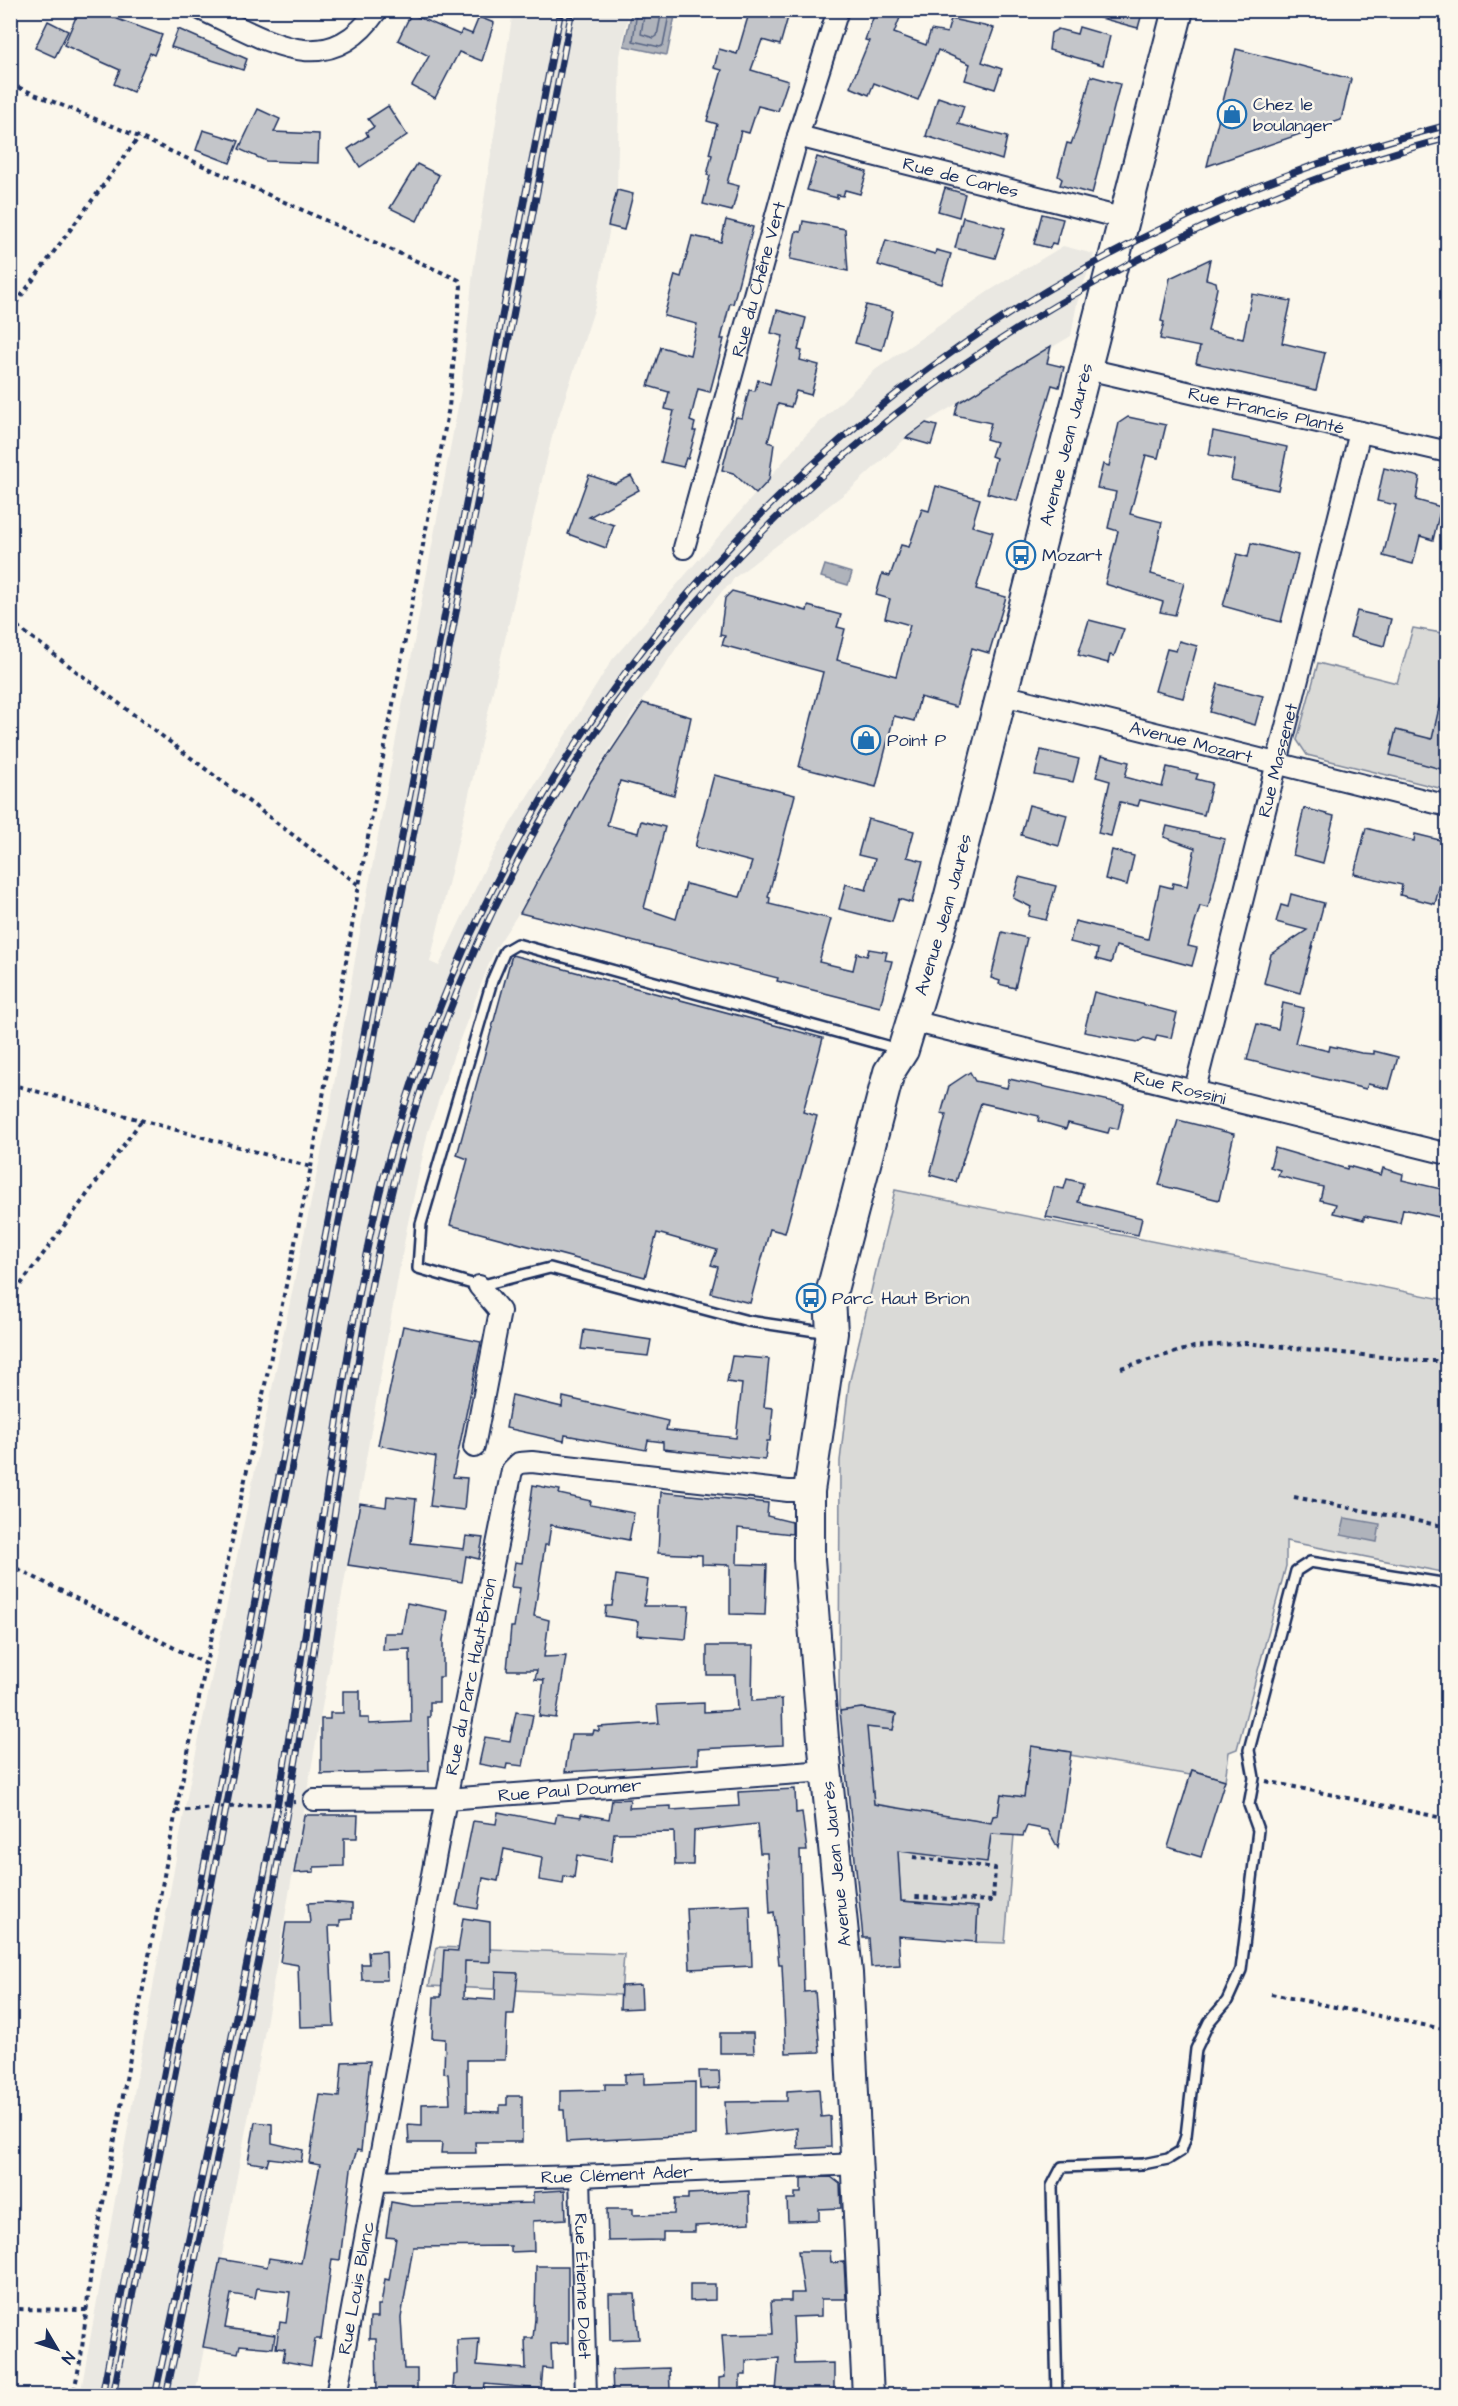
<svg xmlns="http://www.w3.org/2000/svg" width="1458" height="2406" font-family="'Architects Daughter',sans-serif">
<style>
.built{fill:#eae8e2}
.green{fill:#dadad7;stroke:#7a849a;stroke-width:1.5}
.water{fill:#afb3bb;stroke:#747e96;stroke-width:1.5}
.lines{fill:none;stroke-linecap:round;stroke-linejoin:round}
.shore{stroke:#566483;stroke-width:1.5}
.building{fill:#c3c5c9;stroke:#1b2f5e;stroke-width:1.5}
.lane-casing{stroke:#1b2f5e;stroke-width:14}
.street-casing{stroke:#1b2f5e;stroke-width:24}
.primary-casing{stroke:#1b2f5e;stroke-width:34}
.path{stroke:#1b2f5e;stroke-width:4;stroke-dasharray:4.5 4.5;stroke-linecap:butt}
.lane{stroke:#fbf7ec;stroke-width:9}
.street{stroke:#fbf7ec;stroke-width:20}
.primary{stroke:#fbf7ec;stroke-width:30}
.rail-casing{stroke:#1b2f5e;stroke-width:7}
.rail{stroke:#fbf7ec;stroke-width:4.5;stroke-dasharray:14;stroke-linecap:butt}
.labels{text-anchor:middle;stroke-width:5;stroke-linejoin:round;paint-order:stroke}
.poi-label{font-size:18px;fill:#1b2f5e;stroke:#fbf7ec;text-anchor:start}
.street-label{font-size:18px;fill:#1b2f5e;stroke:#fbf7ec}
</style>
<rect width="100%" height="100%" fill="#fbf7ec"/>
<filter id="ink" filterUnits="userSpaceOnUse"><feTurbulence type="fractalNoise" baseFrequency=".0167" numOctaves="2"/><feDisplacementMap in="SourceGraphic" scale="12" xChannelSelector="R" yChannelSelector="G"/><feConvolveMatrix kernelMatrix="1 2 1 2 8 2 1 2 1" color-interpolation-filters="sRGB"/></filter>
<g filter="url(#ink)">
<!-- built -->
<path class="built" d="M513,11H629L620,56L617,190L595,307L552,437L430,962L439,966L484,870L509,826L612,660L806,435L875,370L989,291L1063,246L1094,254L1077,303L1071,336L918,427L852,488L734,578L730,585L724,589L679,644L590,779L518,914L494,951L453,1057L428,1132L407,1227L263,2041L195,2395L80,2396L188,1791L328,1120L357,948L461,390L473,272Z"/>
<!-- green -->
<g class="green">
<path d="M1413,628L1447,634V790L1307,755L1297,740L1318,663L1397,683Z"/>
<path d="M895,1190L1447,1300V1573L1286,1541V1566L1237,1749L1229,1752L1225,1780L1192,1770L1190,1775L1070,1755V1752L1032,1746L1024,1797L1001,1794L998,1815L991,1823L874,1805L866,1727L893,1730L896,1714L862,1708L840,1711L839,1706L840,1461L849,1384Z"/>
<path d="M992,1829L1014,1835L1005,1943L976,1942L978,1907L901,1901L898,1858L893,1838L987,1861Z"/>
<path d="M437,1947L624,1954L621,1995L429,1986Z"/>
</g>
<!-- water -->
<g class="water">
<path d="M632,11H676L667,55L624,46Z"/>
<path d="M825,565L852,573L848,585L821,577Z"/>
<path d="M1345,1518L1380,1524L1377,1542L1341,1535Z"/>
</g>
<g class="lines">
<!-- shore -->
<g class="shore">
<path d="M637,10L633,41L660,47L663,45L670,10"/>
<path d="M645,10L641,34L654,38L657,36L662,10"/>
</g>
</g>
<!-- building -->
<g class="building">
<path d="M79,10H108L106,15L162,35L154,55L150,53L133,92L114,84L120,70L64,45Z"/>
<path d="M750,10H790L780,45L762,40L751,70L788,81L778,111L758,106L749,133L741,131L727,183L739,186L732,211L703,204L710,176L707,175L712,155L709,154L717,124L707,121L722,70L714,68L719,49L737,54Z"/>
<path d="M876,10H903L894,33L926,45L931,30L947,33L951,19L994,28L982,62L1002,69L995,89L965,80L970,64L938,50L918,100L874,83L869,95L850,87L869,41L865,40Z"/>
<path d="M1094,10H1143L1138,28L1093,16Z"/>
<path d="M411,14L460,35L462,30L472,34L479,17L494,23L482,61L459,52L435,98L412,86L429,56L398,40Z"/>
<path d="M48,21L68,31L55,57L35,48Z"/>
<path d="M1079,27L1110,36L1103,65L1049,50L1051,33L1058,29L1077,34Z"/>
<path d="M178,29L247,59L243,70L171,47Z"/>
<path d="M1236,49L1351,79L1341,120L1207,166Z"/>
<path d="M1091,76L1120,84L1092,194L1060,185L1062,179L1058,176L1067,143L1071,144L1077,128Z"/>
<path d="M938,97L964,106L958,124L1007,137L1002,160L926,136Z"/>
<path d="M388,106L407,135L360,167L348,149L368,136L366,132L374,127L368,119Z"/>
<path d="M258,109L280,119L274,132L319,134L318,163L266,161L239,149Z"/>
<path d="M203,130L239,141L230,163L196,150Z"/>
<path d="M817,157L867,172L860,194L845,190L843,196L837,195V198L807,190Z"/>
<path d="M417,164L439,175L417,221L390,208Z"/>
<path d="M945,188L965,194L959,217L938,211Z"/>
<path d="M617,190L633,194L624,230L608,226Z"/>
<path d="M1042,214L1063,219L1056,244L1052,243L1050,248L1034,244Z"/>
<path d="M963,217L1005,228L995,258L955,248Z"/>
<path d="M726,220L753,227L733,304L730,303L721,339H724L710,392L698,389L690,421L695,423L693,431H696L688,459L686,458L683,467L661,462L674,411L665,409L669,392L648,386L661,347L690,355L697,324L664,316L675,275L681,277L692,236L721,242Z"/>
<path d="M803,221L845,229L848,271L790,259L796,231L801,232Z"/>
<path d="M886,240L935,254L936,250L951,254L942,284L878,265Z"/>
<path d="M1210,259L1206,279L1216,282L1217,288L1208,331L1243,339L1252,294L1291,301L1282,343L1325,353L1316,390L1196,363L1200,347L1160,339L1164,322L1161,321L1170,278Z"/>
<path d="M866,305L893,311L882,350L855,343Z"/>
<path d="M777,310L806,318L798,350L802,351L800,360L819,365L811,395L796,391L791,407L778,404L768,442L774,444L769,480L756,494L733,473L722,470L736,417L742,418L749,390L755,391L758,380L770,384L783,336L771,333Z"/>
<path d="M1051,346L1047,363L1064,367L1059,387L1052,385L1017,501L987,493L996,458L991,456L996,442L986,439L991,423L955,415L958,403Z"/>
<path d="M1128,417L1166,425L1158,458L1146,455L1130,514L1162,522L1151,574L1184,583L1175,615L1160,612L1163,602L1105,584L1118,531L1108,528L1116,492L1097,488L1103,464L1109,466L1119,423Z"/>
<path d="M926,423L937,426L931,445L906,438Z"/>
<path d="M1213,431L1287,447L1278,490L1231,480L1235,460L1209,455Z"/>
<path d="M1384,468L1420,477L1416,500L1441,507L1433,540L1420,536L1413,564L1383,556L1396,505L1377,501Z"/>
<path d="M589,475L615,484L631,476L639,490L589,517L614,525L606,548L568,534Z"/>
<path d="M936,486L980,499L972,526L993,532L976,589L1006,597L989,653L972,648L956,707L920,697L914,721L894,716L876,787L799,767L823,672L722,645L725,636L720,635L725,598L732,591L807,611L808,606L841,615L837,627L845,629L837,660L896,676L910,625L885,618L890,599L876,595L882,574L890,576L901,545L909,547L922,509L929,511Z"/>
<path d="M1251,543L1298,555L1281,622L1223,606L1237,554L1248,557Z"/>
<path d="M1357,611L1391,619L1384,646L1350,637Z"/>
<path d="M1089,620L1124,629L1114,656L1110,655L1108,663L1078,655Z"/>
<path d="M1179,641L1197,646L1183,698L1155,691L1167,649L1176,651Z"/>
<path d="M1218,684L1263,696L1255,725L1210,712Z"/>
<path d="M1441,699L1448,700V771L1390,755L1396,730L1432,739Z"/>
<path d="M643,703L691,717L674,795L620,781L607,825L638,833L641,821L665,827L644,908L676,919L686,884L740,897L752,862L695,847L714,775L795,795L768,897L770,898L769,904L831,919L819,962L853,970L857,953L867,956L869,949L887,952L885,960L892,961L880,1007L777,981L778,978L520,913L591,781Z"/>
<path d="M1041,750L1079,759L1073,782L1035,775Z"/>
<path d="M1102,755L1129,762L1125,777L1162,787L1167,767L1198,774L1196,779L1212,783L1204,815L1140,800L1138,806L1120,802L1111,836L1098,833L1110,781L1096,777Z"/>
<path d="M1029,805L1067,815L1059,846L1021,835Z"/>
<path d="M1304,808L1334,816L1323,863L1293,855Z"/>
<path d="M868,819L914,831L907,857L923,861L912,903L899,899L892,922L839,909L846,884L866,890L875,859L858,855Z"/>
<path d="M1167,826L1225,839L1208,908L1200,906L1188,946L1197,948L1192,966L1116,946L1111,963L1096,959L1098,949L1070,942L1075,921L1148,939L1160,885L1172,888L1173,883L1187,886L1195,848L1164,837Z"/>
<path d="M1366,828L1414,841L1415,834L1448,842V864H1445L1435,904L1400,895L1402,885L1354,874Z"/>
<path d="M1112,850L1134,856L1127,885L1105,879Z"/>
<path d="M1019,877L1056,886L1046,920L1028,916L1031,907L1013,898Z"/>
<path d="M1291,894L1324,903L1300,993L1264,983L1271,954L1307,930L1276,922L1281,905L1288,907Z"/>
<path d="M1002,932L1027,938L1015,988L999,984L1000,981L991,978Z"/>
<path d="M512,955L823,1038L803,1112L817,1116L785,1233L770,1229L750,1303L711,1293L718,1267L711,1265L717,1250L657,1233L645,1277L450,1225L468,1159L457,1155Z"/>
<path d="M1094,992L1177,1013L1171,1038L1157,1035L1155,1041L1144,1038L1138,1042L1084,1032Z"/>
<path d="M1283,1003L1304,1008L1295,1043L1329,1051L1330,1046L1361,1053L1374,1054V1051L1398,1057L1389,1089L1368,1084L1366,1089L1247,1060L1257,1024L1278,1029Z"/>
<path d="M970,1072L975,1081L1007,1088L1009,1079L1124,1104L1118,1129L1110,1127L1108,1133L1068,1123L1066,1129L1038,1121L1039,1116L981,1103L956,1182L930,1175L946,1115L941,1114L949,1086Z"/>
<path d="M1178,1120L1234,1134L1219,1200L1159,1185Z"/>
<path d="M1275,1148L1347,1169L1348,1166L1381,1175L1383,1168L1403,1174L1402,1180L1441,1189L1440,1195L1448,1196V1219L1403,1209L1400,1223L1364,1216V1220L1333,1213L1336,1204L1320,1200L1323,1187L1278,1176L1280,1170L1270,1167Z"/>
<path d="M1067,1179L1083,1183L1078,1202L1142,1218L1138,1235L1046,1217L1054,1187L1064,1189Z"/>
<path d="M403,1326L481,1342L453,1477L467,1478L464,1510L430,1506L436,1457L378,1445Z"/>
<path d="M584,1330L651,1340L648,1356L581,1349Z"/>
<path d="M732,1356L769,1359L764,1407L773,1408L770,1441H767L765,1460L663,1449V1442L648,1440L646,1450L565,1435L564,1441L506,1428L512,1395L562,1407L563,1397L668,1421L666,1430L736,1438L742,1384L727,1382Z"/>
<path d="M533,1485L560,1490L559,1494L591,1501L590,1505L634,1513L629,1540L551,1525L548,1545H545L534,1616L549,1620L544,1657L566,1656L556,1718L539,1716L544,1680L535,1679L537,1670H507L511,1627H514L520,1588L511,1587L515,1562L522,1563Z"/>
<path d="M661,1492L768,1503L767,1516L792,1522V1534L738,1528L737,1564L767,1565L765,1615L730,1614V1565L702,1564V1555L658,1553Z"/>
<path d="M387,1496L416,1499L411,1543L464,1549L466,1536L483,1538L479,1559L466,1556L462,1582L348,1565L360,1503L386,1507Z"/>
<path d="M616,1575L648,1580L644,1606H689L686,1639L637,1635L638,1621L605,1616L606,1606H612Z"/>
<path d="M407,1603L448,1611L443,1640V1677H439V1702H430V1717H428L429,1771L321,1774V1719H330V1713H343V1691H360V1718H369V1724L411,1722L410,1649L383,1650L384,1633H402Z"/>
<path d="M707,1646H753L752,1701L782,1699L783,1745L698,1749V1764L565,1772L571,1734H593L594,1730L599,1731V1727L659,1723L657,1705L704,1703V1712L737,1710L735,1675H707Z"/>
<path d="M862,1708L896,1714L893,1730L867,1727L874,1804L991,1823L993,1816L998,1815L1001,1794L1024,1797L1031,1746L1071,1752L1058,1848L1048,1830L1027,1826L1023,1836L991,1834L987,1862L898,1851L901,1901L978,1907L976,1942L898,1936L900,1965L871,1967L869,1938H863L840,1711Z"/>
<path d="M516,1712L533,1715L523,1766L507,1764L506,1769L479,1764L485,1737L510,1741Z"/>
<path d="M1192,1770L1225,1780L1201,1857L1168,1847Z"/>
<path d="M795,1789L796,1813L802,1812L807,1851H800L804,1992L815,1991L820,2052L786,2053L782,1965H779L774,1912L770,1913L767,1853H760L757,1824L694,1831L693,1865H675L674,1832L614,1833L611,1861L577,1855L574,1878L564,1876L563,1884L539,1880L542,1857L504,1849L498,1881L483,1878L478,1909L456,1905L473,1821L496,1824L498,1812L555,1823L557,1814L581,1817V1814L609,1819L612,1800L630,1799L629,1808L671,1806V1810L739,1806L738,1792Z"/>
<path d="M304,1815H358L357,1838H344V1866L314,1867V1872L294,1873Z"/>
<path d="M327,1902L352,1904V1919L340,1920V1926H329L334,2026L300,2027L298,1965L280,1962L286,1923H310L308,1903Z"/>
<path d="M750,1905L752,1966L690,1969L687,1908Z"/>
<path d="M463,1918L490,1922V1962L465,1961L464,1998L495,2000L496,1972L518,1973L514,2014H507L505,2060H467V2111L500,2112V2105H507V2096H522V2142H475L476,2153H441L442,2143H409L408,2124L422,2125V2104L450,2103L448,2074L444,2073L445,2039L432,2038L434,1997H441L444,1950L458,1951Z"/>
<path d="M386,1951L387,1980H362L361,1964H369L368,1952Z"/>
<path d="M641,1985L642,2008L620,2009L621,1986Z"/>
<path d="M720,2033H753L754,2053H720Z"/>
<path d="M370,2061L361,2151L357,2150L351,2169L340,2260L332,2259L321,2339H315L311,2366L283,2361L285,2349L276,2348L280,2322L286,2323L290,2292L257,2288L255,2298L231,2294L225,2328L275,2335L273,2348L240,2345L238,2353L203,2347L220,2259L267,2267L269,2258L301,2263L320,2165L309,2163L320,2095L339,2097L342,2062Z"/>
<path d="M699,2071H719L720,2088L700,2089Z"/>
<path d="M644,2073V2084L695,2082V2135L566,2142L564,2110H560V2091L605,2090V2084H625V2074Z"/>
<path d="M819,2089L821,2117L830,2116L831,2147L798,2149L797,2128L727,2136L725,2102L787,2101V2091Z"/>
<path d="M255,2122L272,2124V2143L303,2150L301,2162L269,2158L267,2165L248,2162Z"/>
<path d="M831,2177L840,2184L841,2208L819,2209V2220L788,2221L787,2199H795V2193H801V2178Z"/>
<path d="M565,2190L566,2219L533,2221L534,2251L511,2252V2246L413,2247L401,2318L404,2369H417V2395L377,2396L376,2339H369L370,2317H378V2305H381L385,2279L389,2280L396,2238L386,2237L391,2202L413,2206L533,2203V2192Z"/>
<path d="M749,2191L750,2223L695,2226V2232H663V2240L608,2241L607,2209H633V2215L674,2214L675,2199H688V2194Z"/>
<path d="M798,2251H830L831,2263L844,2262L846,2299H821V2316L793,2317L795,2364L834,2363V2394L806,2396L776,2391L779,2358L746,2361V2375H740V2396H719V2378L725,2377L722,2335L773,2334L771,2301H791V2293H804Z"/>
<path d="M536,2266H568V2343L551,2344L552,2369L543,2368L541,2389L485,2384L484,2391L453,2389L454,2375L458,2374L457,2340L479,2339L477,2365L526,2369L525,2338H533L535,2319Z"/>
<path d="M690,2284H715V2300L690,2301Z"/>
<path d="M609,2294H635L639,2339L610,2340Z"/>
<path d="M669,2368L670,2389H662L663,2393L613,2395L612,2370Z"/>
</g>
<g class="lines">
<!-- lane casing -->
<g class="lane-casing">
<g id="lane">
<path d="M829,1333L748,1321L550,1268L479,1286L418,1268L421,1224L492,981L505,951L517,944L898,1049"/>
<path d="M1057,2396L1052,2186L1062,2167L1143,2164L1168,2159L1181,2151L1186,2136L1196,2049L1209,2022L1227,2001L1241,1970L1258,1830L1249,1805L1254,1778L1249,1750L1296,1571L1310,1562L1448,1584"/>
</g>
</g>
<!-- street casing -->
<g class="street-casing">
<g id="street">
<path d="M202,10C266,39 326,84 377,10"/>
<path id="s1" d="M798,136L1125,219"/>
<path id="s2" d="M1087,369L1448,452"/>
<path id="s3" d="M684,548L798,136L838,10"/>
<path id="s4" d="M1003,695L1448,806"/>
<path id="s5" d="M912,1021L1448,1154"/>
<path id="s6" d="M1195,1089L1360,432"/>
<path d="M474,1447L500,1311L479,1286"/>
<path id="s7" d="M314,1800L446,1799L826,1771"/>
<path id="s8" d="M580,2176L586,2396"/>
<path id="s9" d="M377,2181L580,2176L857,2164"/>
<path id="s10" d="M336,2396L446,1799L512,1470L519,1463L532,1462L788,1491H809"/>
</g>
</g>
<!-- primary casing -->
<g class="primary-casing">
<g id="primary">
<path id="s11" d="M868,2396L847,1973L823,1739L809,1559V1491L832,1333L830,1298L889,1072L903,1050L948,903L1178,10"/>
</g>
</g>
<!-- path -->
<g class="path">
<path d="M10,84L139,137L459,280L461,286L449,407L359,885"/>
<path d="M10,311L139,137"/>
<path d="M10,621L359,885L311,1167"/>
<path d="M10,1084L311,1167L206,1664"/>
<path d="M10,1299L142,1120"/>
<path d="M1121,1368L1194,1347L1245,1343L1421,1361H1448"/>
<path d="M1294,1497L1448,1527"/>
<path d="M10,1565L206,1664L176,1811L92,2262L81,2357L73,2396"/>
<path d="M1266,1781L1448,1819"/>
<path d="M176,1811L295,1802"/>
<path d="M913,1857L995,1868L993,1901L914,1897"/>
<path d="M1271,1994L1448,2030"/>
<path d="M10,2309L87,2310"/>
<path d="M902,2388L985,2396"/>
</g>
<!-- lane -->
<use href="#lane" class="lane"/>
<!-- street -->
<use href="#street" class="street"/>
<!-- primary -->
<use href="#primary" class="primary"/>
<!-- rail casing -->
<g class="rail-casing">
<g id="rail">
<path d="M102,2396L561,10"/>
<path d="M113,2396L572,10"/>
<path d="M155,2396C197,2198 242,2000 278,1801C301,1671 319,1540 339,1410C353,1322 367,1233 392,1147C539,638 933,254 1448,125"/>
<path d="M166,2396C209,2190 258,1984 293,1777C312,1667 328,1556 345,1445C360,1348 375,1250 401,1156C508,772 751,473 1098,281C1208,220 1325,169 1448,138"/>
</g>
</g>
<!-- rail -->
<use href="#rail" class="rail"/>
</g>
</g>
<!-- icons -->
<defs>
<g id="shop-ring" transform="scale(1.5)"><circle r="9.5" fill="#fbf7ec" stroke="#1f6fb2" stroke-width="1.5"/><path d="M-5-2.5h2.3a2.7 3.5 0 0 1 5.4 0H5L5.5 6h-11ZM-1.5-2.5h3a1.5 2.3 0 0 0-3 0Z" fill="#1f6fb2"/></g>
<g id="bus-ring" transform="scale(1.5)"><circle r="9.5" fill="#fbf7ec" stroke="#1f6fb2" stroke-width="1.5"/><path d="M-5-6H5V4H4V6H2V4H-2V6H-4V4H-5ZM-3.5-4V0h7V-4ZM-3.5 1.2v1.5H-2V1.2ZM2 1.2v1.5H3.5V1.2Z" fill="#1f6fb2"/></g>
</defs>
<g fill-rule="evenodd">
<use href="#shop-ring" x="1232" y="114"/>
<use href="#bus-ring" x="1021" y="555"/>
<use href="#shop-ring" x="866" y="740"/>
<use href="#bus-ring" x="811" y="1298"/>
</g>
<g class="labels">
<!-- poi labels -->
<g class="poi-label">
<text x="1253" y="110">Chez le<tspan x="1253" dy="21">boulanger</tspan></text>
<text x="1042" y="561">Mozart</text>
<text x="887" y="746">Point P</text>
<text x="832" y="1304">Parc Haut Brion</text>
</g>
<!-- street labels -->
<g class="street-label">
<text dy="6" stroke="none"><textPath href="#s1" startOffset="168">Rue de Carles</textPath></text>
<text dy="6" stroke="none"><textPath href="#s3" startOffset="279">Rue du Chêne Vert</textPath></text>
<text dy="6" stroke="none"><textPath href="#s2" startOffset="184">Rue Francis Planté</textPath></text>
<text dy="6" stroke="none"><textPath href="#s11" startOffset="1989">Avenue Jean Jaurès</textPath></text>
<text dy="6" stroke="none"><textPath href="#s4" startOffset="194">Avenue Mozart</textPath></text>
<text dy="6" stroke="none"><textPath href="#s6" startOffset="339">Rue Massenet</textPath></text>
<text dy="6" stroke="none"><textPath href="#s11" startOffset="1503">Avenue Jean Jaurès</textPath></text>
<text dy="6" stroke="none"><textPath href="#s5" startOffset="276">Rue Rossini</textPath></text>
<text dy="6" stroke="none"><textPath href="#s10" startOffset="732">Rue du Parc Haut-Brion</textPath></text>
<text dy="6" stroke="none"><textPath href="#s7" startOffset="256">Rue Paul Doumer</textPath></text>
<text transform="translate(836 1864) rotate(-96)" y="6">Avenue Jean Jaurès</text>
<text dy="6" stroke="none"><textPath href="#s9" startOffset="240">Rue Clément Ader</textPath></text>
<text dy="6" stroke="none"><textPath href="#s8" startOffset="110">Rue Étienne Dolet</textPath></text>
<text dy="6" stroke="none"><textPath href="#s10" startOffset="110">Rue Louis Blanc</textPath></text>
</g>
</g>
<!-- margin -->
<rect width="1458" height="2406" fill="none" stroke="#fbf7ec" stroke-width="36"/>
<rect x="18" y="18" width="1422" height="2370" fill="none" stroke="#1b2f5e" stroke-width="2" filter="url(#ink)"/>
<!-- north arrow -->
<g transform="translate(57 2349) rotate(129)" stroke="#fbf7ec" stroke-width="4.5" paint-order="stroke">
<path d="M0-4.5L10 22L0 15L-10 22Z" fill="#1b2f5e"/>
<text y="-9" font-size="16" font-weight="bold" text-anchor="middle" fill="#1b2f5e">N</text>
</g>
</svg>
